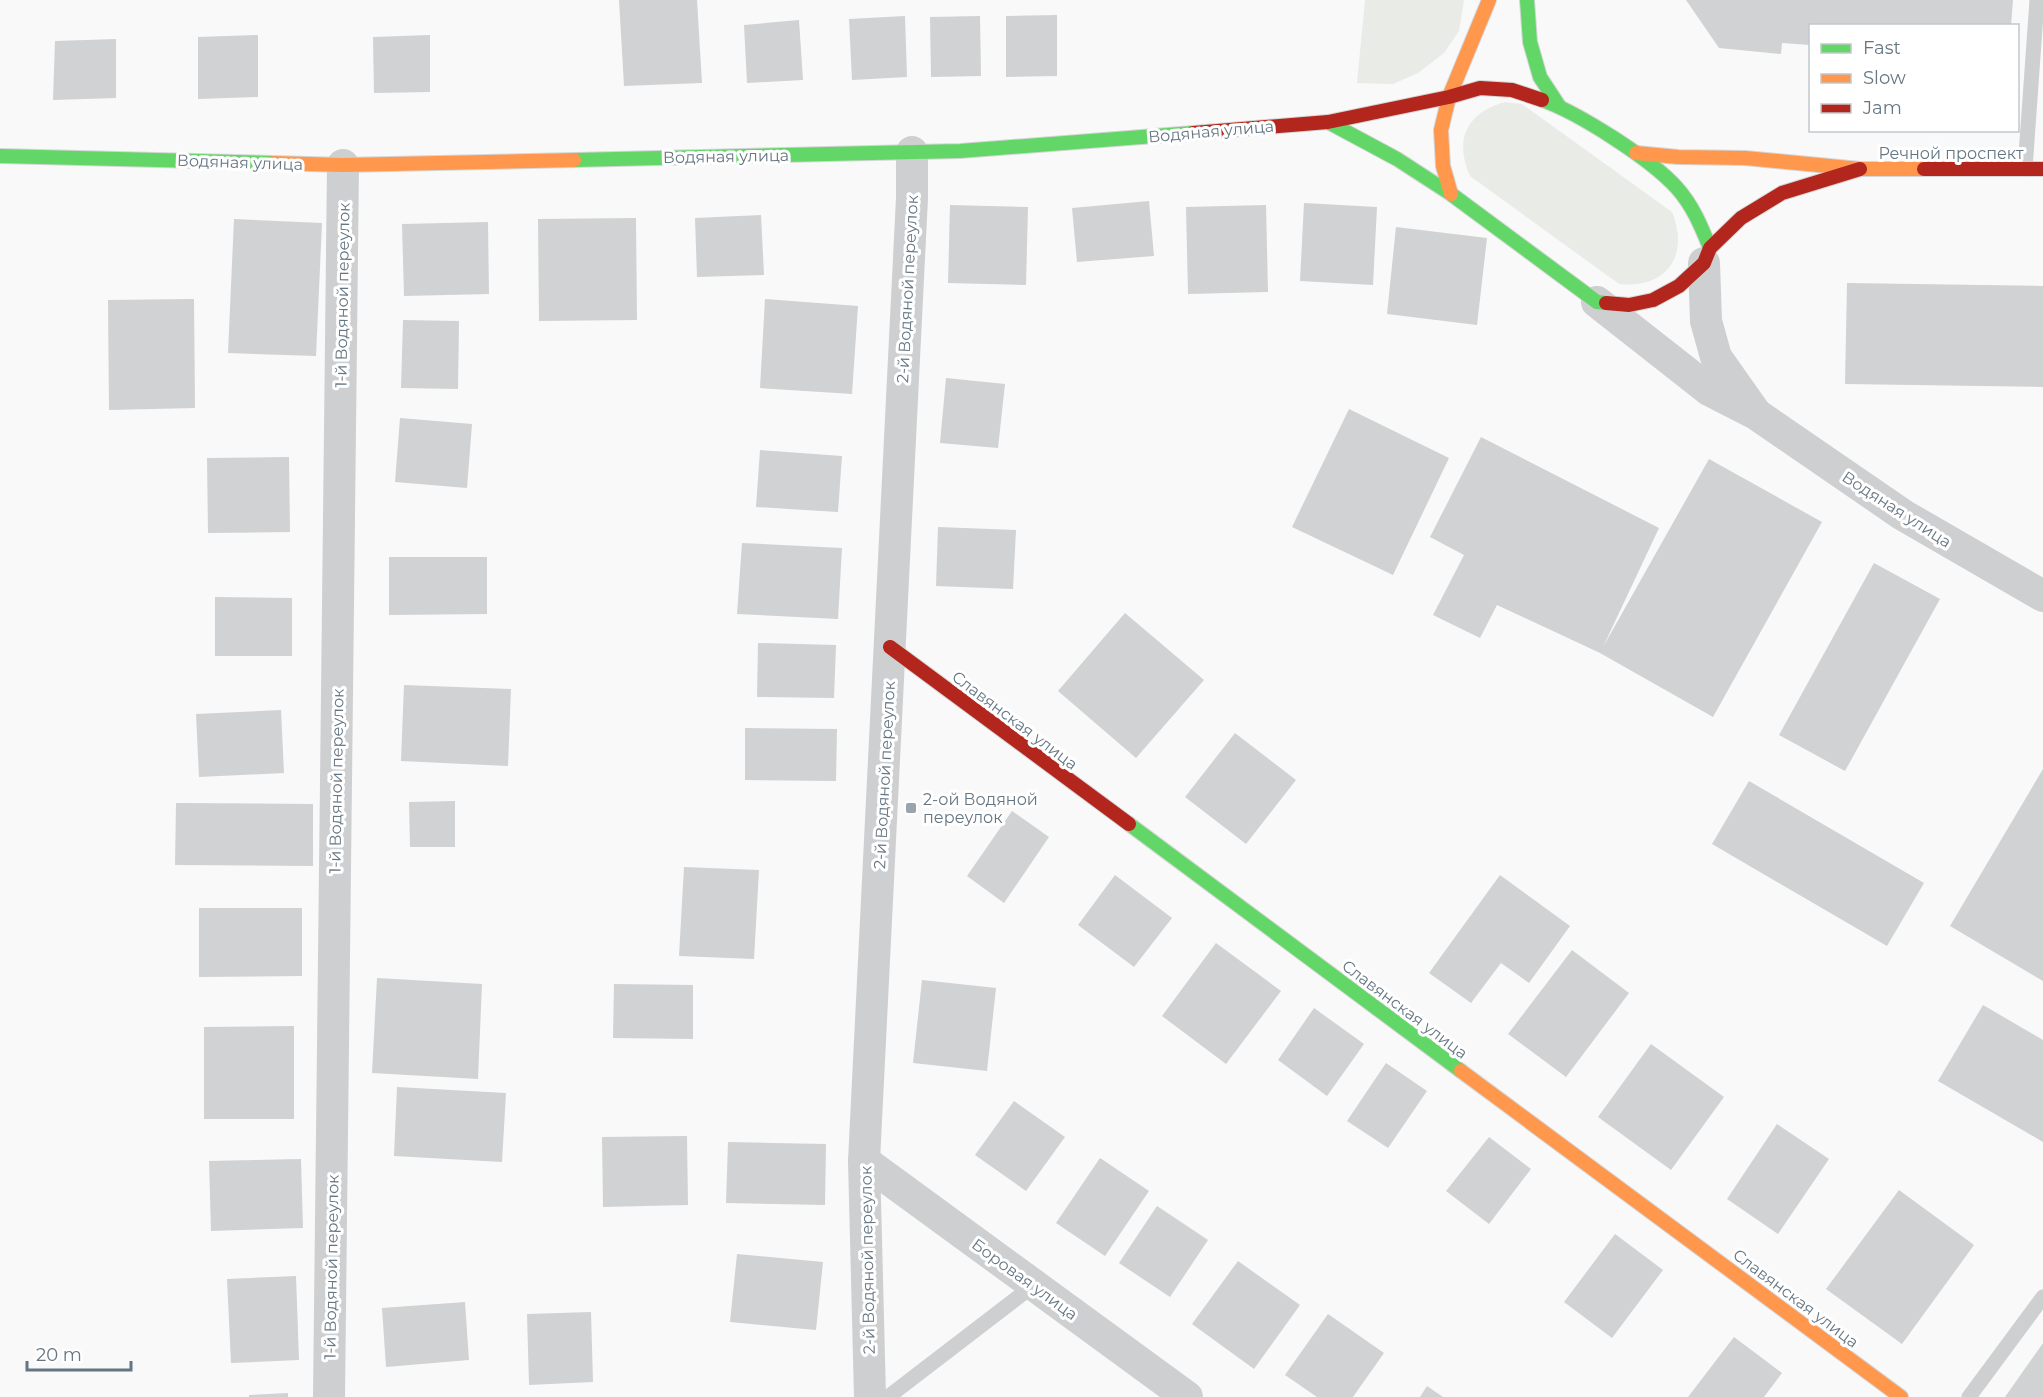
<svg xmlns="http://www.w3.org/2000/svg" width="2043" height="1397" font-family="Montserrat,sans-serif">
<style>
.green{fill:#e8ebe6}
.building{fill:#d0d2d3}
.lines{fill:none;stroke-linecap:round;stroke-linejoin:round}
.fast-casing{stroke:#d5d6d7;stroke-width:16}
.slow-casing{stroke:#d5d6d7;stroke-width:16}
.jam-casing{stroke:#d5d6d7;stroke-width:16}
.lane{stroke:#cecfd0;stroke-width:15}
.street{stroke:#cecfd0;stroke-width:32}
.fast{stroke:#63d668;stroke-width:14}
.slow{stroke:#ff974d;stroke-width:14}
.jam{stroke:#b3261e;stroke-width:14}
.poi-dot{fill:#99a4ac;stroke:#fff;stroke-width:2}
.labels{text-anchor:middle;stroke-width:6;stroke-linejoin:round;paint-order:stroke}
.street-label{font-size:16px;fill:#657683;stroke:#fff}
.poi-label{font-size:16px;fill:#657683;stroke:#fff;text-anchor:start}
</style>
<rect width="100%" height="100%" fill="#f9f9f9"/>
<!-- green -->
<g class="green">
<path d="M1365,0H1464L1459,31L1444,53L1418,73L1393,84L1357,83Z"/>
<path d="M1505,102L1522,104L1672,212C1690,256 1666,289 1619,284L1470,176C1454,140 1466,113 1505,102Z"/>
</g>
<!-- building -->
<g class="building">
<path d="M619,0H697L702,83L624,86Z"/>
<path d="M1686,0H2013L2011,26H1810V45L1782,43L1781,54L1719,48Z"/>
<path d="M1057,15V76L1006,77V16Z"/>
<path d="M905,16L907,77L852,80L849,19Z"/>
<path d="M980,16L981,76L931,77L930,17Z"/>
<path d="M799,20L803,80L747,83L744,25Z"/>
<path d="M258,35V97L198,99V37Z"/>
<path d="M430,35V92L374,93L373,37Z"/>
<path d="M116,39V98L53,100L55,41Z"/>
<path d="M1149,201L1154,256L1077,262L1072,208Z"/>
<path d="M1304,203L1377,207L1373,285L1300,281Z"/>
<path d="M950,205L1028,207L1026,285L948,283Z"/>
<path d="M1266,205L1268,292L1188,294L1186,207Z"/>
<path d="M761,215L764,275L697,277L695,218Z"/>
<path d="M636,218L637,320L539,321L538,219Z"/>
<path d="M234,219L322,223L316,356L228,353Z"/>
<path d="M488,222L489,294L404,296L402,224Z"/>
<path d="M1396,227L1487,238L1477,325L1387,314Z"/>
<path d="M1847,283L2043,286V387L1845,384Z"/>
<path d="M194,299L195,408L109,410L108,300Z"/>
<path d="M765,299L858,306L852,394L760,388Z"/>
<path d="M403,320L459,321L458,389L401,388Z"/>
<path d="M946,378L1005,384L998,448L940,443Z"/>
<path d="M1349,409L1449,458L1393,575L1292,527Z"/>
<path d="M400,418L472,424L467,488L395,482Z"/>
<path d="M1481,437L1659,528L1603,647L1709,459L1822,522L1713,717L1600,653L1497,605L1480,638L1433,615L1464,555L1430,537Z"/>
<path d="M760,450L842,456L838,512L756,507Z"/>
<path d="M289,457L290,532L208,533L207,458Z"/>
<path d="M938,527L1016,530L1013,589L936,586Z"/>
<path d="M742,543L842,548L838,619L737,614Z"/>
<path d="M389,557H487V614L389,615Z"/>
<path d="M1874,563L1940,599L1845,771L1779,735Z"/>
<path d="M215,597L292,598V656H215Z"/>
<path d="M1125,613L1204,680L1136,758L1058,691Z"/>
<path d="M758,643L836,645L834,698L757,697Z"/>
<path d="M404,685L511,689L508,766L401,761Z"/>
<path d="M281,710L284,773L199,777L196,714Z"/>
<path d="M745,728L837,729L836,781L745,780Z"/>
<path d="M1235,733L1296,780L1246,844L1185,797Z"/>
<path d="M2043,769V981L1950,926Z"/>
<path d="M1749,781L1924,883L1887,946L1712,844Z"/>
<path d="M455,801V847H410L409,802Z"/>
<path d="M176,803L313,804V866L175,865Z"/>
<path d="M1012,811L1049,837L1004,903L967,876Z"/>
<path d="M684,867L759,870L754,959L679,956Z"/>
<path d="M1115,875L1172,918L1134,967L1078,925Z"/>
<path d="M1500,875L1570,926L1529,983L1501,963L1471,1003L1429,973Z"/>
<path d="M199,908H302V976L199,977Z"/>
<path d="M1216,943L1281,991L1226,1064L1162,1016Z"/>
<path d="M1572,950L1629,993L1566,1077L1508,1034Z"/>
<path d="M377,978L482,984L478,1079L372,1073Z"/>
<path d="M922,980L996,988L987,1071L913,1063Z"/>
<path d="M614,984L693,985V1039L613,1038Z"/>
<path d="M1983,1005L2043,1040V1142L1938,1081Z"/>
<path d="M1314,1008L1364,1044L1327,1096L1278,1060Z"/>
<path d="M294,1026V1119H204V1027Z"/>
<path d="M1651,1044L1724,1097L1671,1170L1598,1117Z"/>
<path d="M1386,1063L1427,1091L1388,1148L1347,1121Z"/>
<path d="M397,1087L506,1093L502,1162L394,1156Z"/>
<path d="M1014,1101L1065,1137L1026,1191L975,1155Z"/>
<path d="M1777,1124L1829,1159L1778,1234L1727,1199Z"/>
<path d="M687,1136L688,1205L603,1207L602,1137Z"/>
<path d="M1489,1137L1531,1169L1489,1224L1446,1191Z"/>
<path d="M728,1142L826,1144L825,1205L726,1203Z"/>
<path d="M1100,1158L1149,1191L1105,1256L1056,1223Z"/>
<path d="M301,1159L303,1228L211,1231L209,1161Z"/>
<path d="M1899,1190L1974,1245L1902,1344L1826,1289Z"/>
<path d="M1157,1206L1208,1240L1170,1297L1119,1263Z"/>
<path d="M1615,1234L1663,1270L1612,1338L1564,1302Z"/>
<path d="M737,1254L823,1262L816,1330L730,1322Z"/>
<path d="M1238,1261L1300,1305L1254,1369L1192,1324Z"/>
<path d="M296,1276L299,1360L231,1363L227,1279Z"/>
<path d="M465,1302L469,1360L386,1367L382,1308Z"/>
<path d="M591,1312L593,1382L529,1385L527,1314Z"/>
<path d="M1328,1314L1384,1353L1353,1397H1317L1285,1375Z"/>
<path d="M1734,1337L1782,1373L1764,1397H1688Z"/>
<path d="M2043,1343V1397H2005Z"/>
<path d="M1427,1386L1443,1397H1420Z"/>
<path d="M288,1393V1397H249V1395Z"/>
</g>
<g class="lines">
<!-- fast casing -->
<g class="fast-casing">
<g id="fast">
<path d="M1527,0L1530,42L1540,77L1559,106"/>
<path d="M1542,100C1579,113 1651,159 1677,188C1693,206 1701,226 1710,248"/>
<path d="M1328,122L1397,159L1451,194L1597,302L1606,303"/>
<path d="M0,156L273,163"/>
<path d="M574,160L960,151L1193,133"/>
<path d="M1129,824L1461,1071"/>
</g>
</g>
<!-- slow casing -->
<g class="slow-casing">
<g id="slow">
<path d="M1636,153L1678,157L1745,158L1860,169H1924"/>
<path d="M273,163L343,165L574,160"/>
<path d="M1451,194L1443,166L1441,130L1449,97L1489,0"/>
<path d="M1461,1071L1901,1397"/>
</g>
</g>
<!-- jam casing -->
<g class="jam-casing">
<g id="jam">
<path d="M1193,133L1328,122L1449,97L1480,88L1512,90L1542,100"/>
<path d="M1924,169H2043"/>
<path d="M1606,303L1629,305L1653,300L1679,286L1704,263L1710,248L1741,218L1782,193L1860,169"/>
<path d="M890,647L1129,824"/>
</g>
</g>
<!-- lane -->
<g class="lane">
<path d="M2025,169L2037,0"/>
<path d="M888,1397L1034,1285"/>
<path d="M1969,1397L2043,1297"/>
</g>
<!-- street -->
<g class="street">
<path d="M1704,263L1706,321L1716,357L1754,411"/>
<path d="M1597,302L1709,390L1756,414L1903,515L2043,596"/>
<path d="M864,1161L1187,1397"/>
<path d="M329,1397L343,165"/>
<path d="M870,1397L864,1161L912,198V152"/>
</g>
<!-- fast -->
<use href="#fast" class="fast"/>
<!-- slow -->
<use href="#slow" class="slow"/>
<!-- jam -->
<use href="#jam" class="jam"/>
</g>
<!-- markers -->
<rect class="poi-dot" x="905" y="802" width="12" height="12" rx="3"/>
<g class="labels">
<!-- street labels -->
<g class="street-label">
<text transform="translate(1211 131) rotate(-5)" y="6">Водяная улица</text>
<text x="1951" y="159">Речной проспект</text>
<text transform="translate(726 156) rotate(-1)" y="6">Водяная улица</text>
<text transform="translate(240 162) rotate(2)" y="6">Водяная улица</text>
<text transform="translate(907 289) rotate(-87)" y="6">2-й Водяной переулок</text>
<text transform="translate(342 295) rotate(-89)" y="6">1-й Водяной переулок</text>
<text transform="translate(1897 509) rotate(33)" y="6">Водяная улица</text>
<text transform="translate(1015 720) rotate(37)" y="6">Славянская улица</text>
<text transform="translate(884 775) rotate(-87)" y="6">2-й Водяной переулок</text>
<text transform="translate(336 781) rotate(-89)" y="6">1-й Водяной переулок</text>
<text transform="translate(1405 1009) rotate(37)" y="6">Славянская улица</text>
<text transform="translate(867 1260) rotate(-91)" y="6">2-й Водяной переулок</text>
<text transform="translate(331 1267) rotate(-89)" y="6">1-й Водяной переулок</text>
<text transform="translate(1025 1279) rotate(36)" y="6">Боровая улица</text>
<text transform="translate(1796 1298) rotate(37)" y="6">Славянская улица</text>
</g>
<!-- poi labels -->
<g class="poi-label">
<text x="923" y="805">2-ой Водяной<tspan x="923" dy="18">переулок</tspan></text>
</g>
</g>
<!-- legend -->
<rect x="1809" y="24" width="210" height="108" fill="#ffffff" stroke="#c1c8cd" stroke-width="1.5"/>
<rect x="1821" y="44" width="30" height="9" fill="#63d668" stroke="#c1c8cd" stroke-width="1.5"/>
<text x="1863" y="54" font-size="18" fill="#657683">Fast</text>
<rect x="1821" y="74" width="30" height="9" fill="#ff974d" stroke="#c1c8cd" stroke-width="1.5"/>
<text x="1863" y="84" font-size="18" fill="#657683">Slow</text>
<rect x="1821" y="104" width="30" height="9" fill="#b3261e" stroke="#c1c8cd" stroke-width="1.5"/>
<text x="1863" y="114" font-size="18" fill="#657683">Jam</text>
<!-- scale -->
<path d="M27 1361v9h104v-9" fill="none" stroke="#657683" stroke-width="3"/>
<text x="36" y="1361" font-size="18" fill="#657683" stroke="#ffffff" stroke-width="4.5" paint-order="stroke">20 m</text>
</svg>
